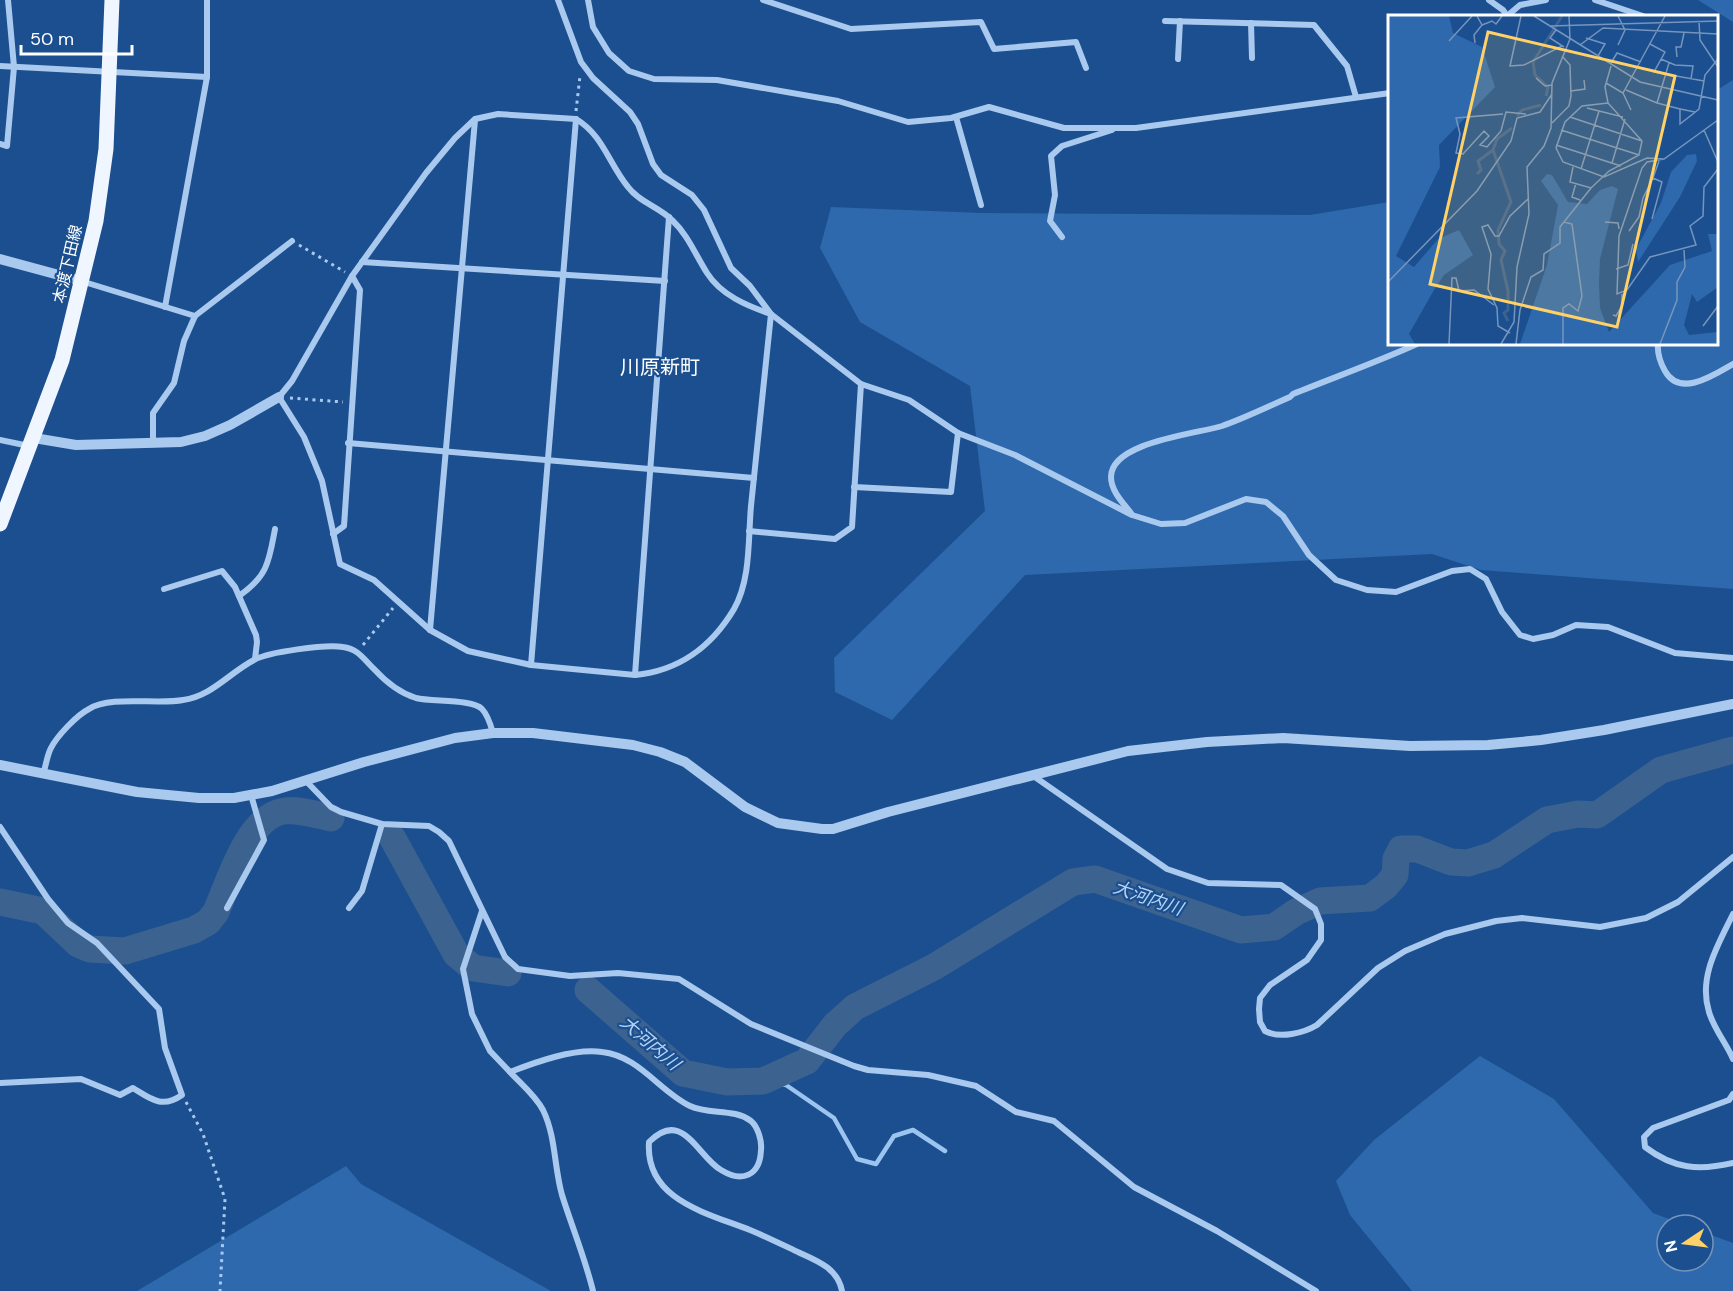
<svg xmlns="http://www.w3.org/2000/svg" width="1733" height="1291" font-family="'DM Sans','Noto Sans JP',sans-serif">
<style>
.green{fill:#2e69ad}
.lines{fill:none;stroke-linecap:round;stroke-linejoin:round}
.stream{stroke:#9cc4f0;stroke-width:4.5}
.river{stroke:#3c6290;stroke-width:27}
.path{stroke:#a9c9ee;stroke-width:3;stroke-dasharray:3 4.5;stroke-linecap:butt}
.minor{stroke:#a9c9ee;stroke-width:6}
.tertiary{stroke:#a9c9ee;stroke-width:10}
.primary{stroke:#f0f6ff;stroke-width:15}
.labels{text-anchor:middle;stroke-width:4.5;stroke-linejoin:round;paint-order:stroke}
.street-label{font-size:16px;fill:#fff;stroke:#1b4f8f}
.water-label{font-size:18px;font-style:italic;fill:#b5d3f5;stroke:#1b4f8f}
.quarter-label{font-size:20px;fill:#fff;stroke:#1b4f8f}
.inset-river{fill:none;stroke:#3c6290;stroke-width:3}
.inset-road{fill:none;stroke:#7695bc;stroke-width:1.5}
.view{fill:#ffd166;fill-opacity:0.15;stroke:#ffd166;stroke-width:3}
.inset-edge{fill:none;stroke:#fff;stroke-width:3}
</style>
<rect width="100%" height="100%" fill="#1b4f8f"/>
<!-- green -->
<g class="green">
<path d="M1698,0H1733V22Z"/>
<path d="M1733,80V589L1481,570L1432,554L1025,575L892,720L835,692L834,658L985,511L970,386L860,322L820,248L831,207L981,213L1310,215L1389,202L1390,344H1716L1717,90Z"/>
<path d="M1480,1056L1554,1099L1653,1213L1685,1225H1667V1261H1703V1232L1733,1243V1291H1412L1350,1215L1336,1181L1374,1140Z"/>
<path d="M346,1166L361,1184L551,1291H137Z"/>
</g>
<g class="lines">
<!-- stream -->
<path class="stream" d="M763,1081L786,1085L834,1118L857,1159L876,1164L894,1136L913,1130L945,1151"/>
<!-- river -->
<g class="river">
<path d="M392,837L456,954L473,968L508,973"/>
<path d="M0,902L43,911L78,944L90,949L125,951L194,930L208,922L216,912C229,882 248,816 284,811C299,809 317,815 331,818"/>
<path d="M588,990L683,1073L727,1082L763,1081L807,1061L835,1025L855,1007L934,967L1073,882L1095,879L1241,930L1274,927L1296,912L1320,901L1370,898L1386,886L1395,875L1396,859L1401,849H1417L1451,862L1468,863L1494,855L1547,820L1578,814L1597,815L1661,770L1733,750"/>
</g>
<!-- path -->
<g class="path">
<path d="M576,111L580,76"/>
<path d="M299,245L345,272"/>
<path d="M290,398L343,402"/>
<path d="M363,645L393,608"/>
<path d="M186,1102L203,1134L225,1199L220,1291"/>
</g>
<!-- minor -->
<g class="minor">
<path d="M558,0L581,62L593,78L630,112L638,124L653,164L661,175L692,195L704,210L731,268L750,286L771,314L861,384L852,527L835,539L749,531"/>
<path d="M588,0L593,27L609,53L629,71L654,79L717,80L838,101L908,122L951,118L989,107L1064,128H1136L1390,93"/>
<path d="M763,0L851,29L981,22L994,49L1076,42L1086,68"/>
<path d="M1489,0L1503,10L1507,16"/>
<path d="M1595,0L1643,16"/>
<path d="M1507,16L1520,5L1546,0"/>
<path d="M1165,21L1314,25L1347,66L1356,97"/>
<path d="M1251,23L1252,58"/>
<path d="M1178,59L1180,21"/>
<path d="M0,66L207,77V0"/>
<path d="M498,114L576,119C603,135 609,164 628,187C639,202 659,207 672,220C688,235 695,254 707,273C721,295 747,306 771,314C764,378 758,442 751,506C748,539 751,579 734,609C712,646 679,671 635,675L531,665L468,651L430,630L374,580L340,564L322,481L304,437L279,397L292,381L352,276L426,173L455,138L475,119Z"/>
<path d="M956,117L981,205"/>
<path d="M0,144L7,146L14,67L8,0"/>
<path d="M1062,237L1050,221L1055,195L1051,156L1062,146L1112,130"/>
<path d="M362,262L665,281"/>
<path d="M81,281L195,316"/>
<path d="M165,307L207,77"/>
<path d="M1658,344C1657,354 1660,362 1665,371C1680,398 1714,375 1733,364"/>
<path d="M861,384L909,400L958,433L1015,455L1132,515L1161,524L1185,523L1246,499L1266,502L1283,516L1309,555L1336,580L1367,590L1396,592L1452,571L1470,569L1486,579L1502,612L1520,635L1533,639L1553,635L1576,625L1608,627L1675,653L1733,658"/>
<path d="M0,440L29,446"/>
<path d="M153,443V413L174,383L184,341L195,316L292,241"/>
<path d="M348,443L754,478"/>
<path d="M854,487L951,492L958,433"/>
<path d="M1131,513C1123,503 1111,491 1111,477C1111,442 1196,434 1222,426C1245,418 1267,407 1290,397L1293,394C1335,377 1377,362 1417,344"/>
<path d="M333,534L344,526L360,290L352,276"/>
<path d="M164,589L222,571L235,587L256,635L257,642L255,659"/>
<path d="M239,596C268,576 269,561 275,529"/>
<path d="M430,630L475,120"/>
<path d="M531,665L576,119"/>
<path d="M635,675L669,217"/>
<path d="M43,774C46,766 47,755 51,748C57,736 77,715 89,709C110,695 158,705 183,700C212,696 229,673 254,660C268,652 326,644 343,647C359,649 364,660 375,670C386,682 400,693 416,698C431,702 473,699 482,709C488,715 491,726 493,733"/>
<path d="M1032,775L1167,869L1208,883L1281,885L1315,909L1321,924V940L1307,960L1270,985L1260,998L1259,1009L1260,1022L1265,1031C1280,1039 1304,1033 1317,1025L1378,968L1405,951L1445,934L1496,921L1522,918L1600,927L1646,918L1678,902L1733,857"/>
<path d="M306,781L331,807L341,812L382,824L429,826L439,832L449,841L505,957L518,969L570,976L618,973L679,979L751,1024L854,1066L868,1070L928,1075L976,1086L1016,1112L1054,1121L1134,1187L1217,1231L1316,1291"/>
<path d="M0,827L48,899L68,923L97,943L159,1009L165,1048L182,1095C162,1109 151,1099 133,1088L120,1095L81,1079L0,1083"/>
<path d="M227,908L264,840L251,795"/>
<path d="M349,908L362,891L382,824"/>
<path d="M482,911L463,969L472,1014L490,1051L510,1072C536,1062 574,1048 602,1052C639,1056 659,1091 690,1106C709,1115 734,1108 751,1121C758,1127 762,1141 761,1150C760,1176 742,1183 721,1170C697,1156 683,1108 649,1142C645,1200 707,1213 750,1230C767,1237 783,1245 800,1253C818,1261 838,1269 842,1291"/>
<path d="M1733,914C1718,945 1698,977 1709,1012C1714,1029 1726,1043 1733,1059"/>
<path d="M510,1072C521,1084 535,1095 543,1110C556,1137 554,1167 562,1195C572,1227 585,1258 593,1291"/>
<path d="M1733,1094L1729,1100L1653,1128L1644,1137L1645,1147C1674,1169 1699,1171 1733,1163"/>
</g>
<!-- tertiary -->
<g class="tertiary">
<path d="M0,259L81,281"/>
<path d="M34,438L76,445L181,442L205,436L230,425L279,397"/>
<path d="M0,765L137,792L199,798H234L272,791L364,762L455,738L493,733H533L633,745L660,752L685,762L745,807L778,823L822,829H833L888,812L1128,751L1207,742L1283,738L1410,746L1488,745L1541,740L1604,730L1733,704"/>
</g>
<!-- primary -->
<path class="primary" d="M0,524L62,360L96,221L106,149L112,0"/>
</g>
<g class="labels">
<!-- street labels -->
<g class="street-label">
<text transform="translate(67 264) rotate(-77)" y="6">本渡下田線</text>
</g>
<!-- water labels -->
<g class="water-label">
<text transform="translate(1148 898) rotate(19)" y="6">大河内川</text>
<text transform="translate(650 1043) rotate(41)" y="6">大河内川</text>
</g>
<!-- quarter labels -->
<g class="quarter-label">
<text x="660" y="374">川原新町</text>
</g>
</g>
<!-- overview -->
<g transform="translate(1388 15)">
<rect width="330" height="330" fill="#1b4f8f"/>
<path d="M0,1H61L65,18L94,32L107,72L51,130L52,152L8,241L26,252L50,224L71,215L85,240L56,260L46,275L21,319L27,329H0ZM308,139L309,146L292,182L250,247L248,234L273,188L283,157L299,140ZM159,159L164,160L180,187L199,189L212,175L224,171L230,174L212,244L211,268L212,293L221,317L282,250L324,236L320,219H330V272L309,287L304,279L296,310L301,320L330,317V329H132L159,250L170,190L153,166Z" fill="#2e69ad"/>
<path class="inset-river" d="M158,81L160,72L147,60L145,47L174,1M129,101L134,95L153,90M89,159L93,155L90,146L105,135M120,306L116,298L120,295V276L113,245L117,236L111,229L110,215L123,187L105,135L109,124L124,113"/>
<path class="inset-road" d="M133,1L122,51L136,50L174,31M146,1L252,67L330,85M230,1L237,15L230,30M311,6L312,25L330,52M94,10L104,6L108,9L114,1M162,11L330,6M168,15L162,23L176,32M198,23L217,29L210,41M61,26L84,1M87,28L86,20L94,10L89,1M262,29L277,37L266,57L316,66M192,30L215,13L330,19M289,42L288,32H293L296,18M273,44L287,50L305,51L303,64M223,48L229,38L253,47M281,48L269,88L292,94M148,63L157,71L164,70M218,68L235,78L243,95M238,75L269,88M183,76L197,74L196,65M235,78L277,1M220,88L194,91L177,107L168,133L175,147L216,162L259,143L276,144M199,93L235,102M307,97L292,94V109L311,94L317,60L330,44M115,99L68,103L72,119L68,138L75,139L96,116L101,121L92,130L99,132L113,116L118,97L138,99M182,102L254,126M330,105L276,144L259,147L254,153L231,221L229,279L239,275L262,242L308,230L302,211L315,201L316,172L330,154M164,108L181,91L183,81L182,50L174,41M173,115L251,140M316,115L330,147M168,130L233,151M224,148L237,104M185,152L182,167L203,173L221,156L251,140L254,126L220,88L217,72L223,51M193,154L211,96M188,168L184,182L192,185M264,204L274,167L265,163L271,146M217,207L230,208L231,214M241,216L251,202L255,183L265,163M228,254L240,250L245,229M0,267L89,176L123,126L129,103L152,97L164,79M225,300L228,301L234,291V279M315,311L330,291M122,318L110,311L109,293L100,274L103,239L94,212L100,210L107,221H111L122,201L140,184M61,329L64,263H68L71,276L86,275L106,290M113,329L126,307L129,252L141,199L139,152L156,131L163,113L164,68L182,24L181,1M128,329L132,295L143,262L155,255L156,239L172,228V212L203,173M175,329V293L181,289L190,296L194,281L184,209L176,207M272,329L289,285V267L297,252L296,235"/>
<path class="view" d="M100,17L287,61L229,312L42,269Z"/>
<rect width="330" height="330" class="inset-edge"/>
</g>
<!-- north arrow -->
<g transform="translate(1685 1243) rotate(257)"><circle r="28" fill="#1b4f8f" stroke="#7695bc" stroke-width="1.5"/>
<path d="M0-4.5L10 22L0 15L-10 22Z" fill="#ffd166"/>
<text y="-9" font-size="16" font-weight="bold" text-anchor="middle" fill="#ffffff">N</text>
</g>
<!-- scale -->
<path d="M21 45v9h111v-9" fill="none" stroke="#ffffff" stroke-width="3"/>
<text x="30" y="45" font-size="18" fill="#ffffff" stroke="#1b4f8f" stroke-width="4.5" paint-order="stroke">50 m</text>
</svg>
